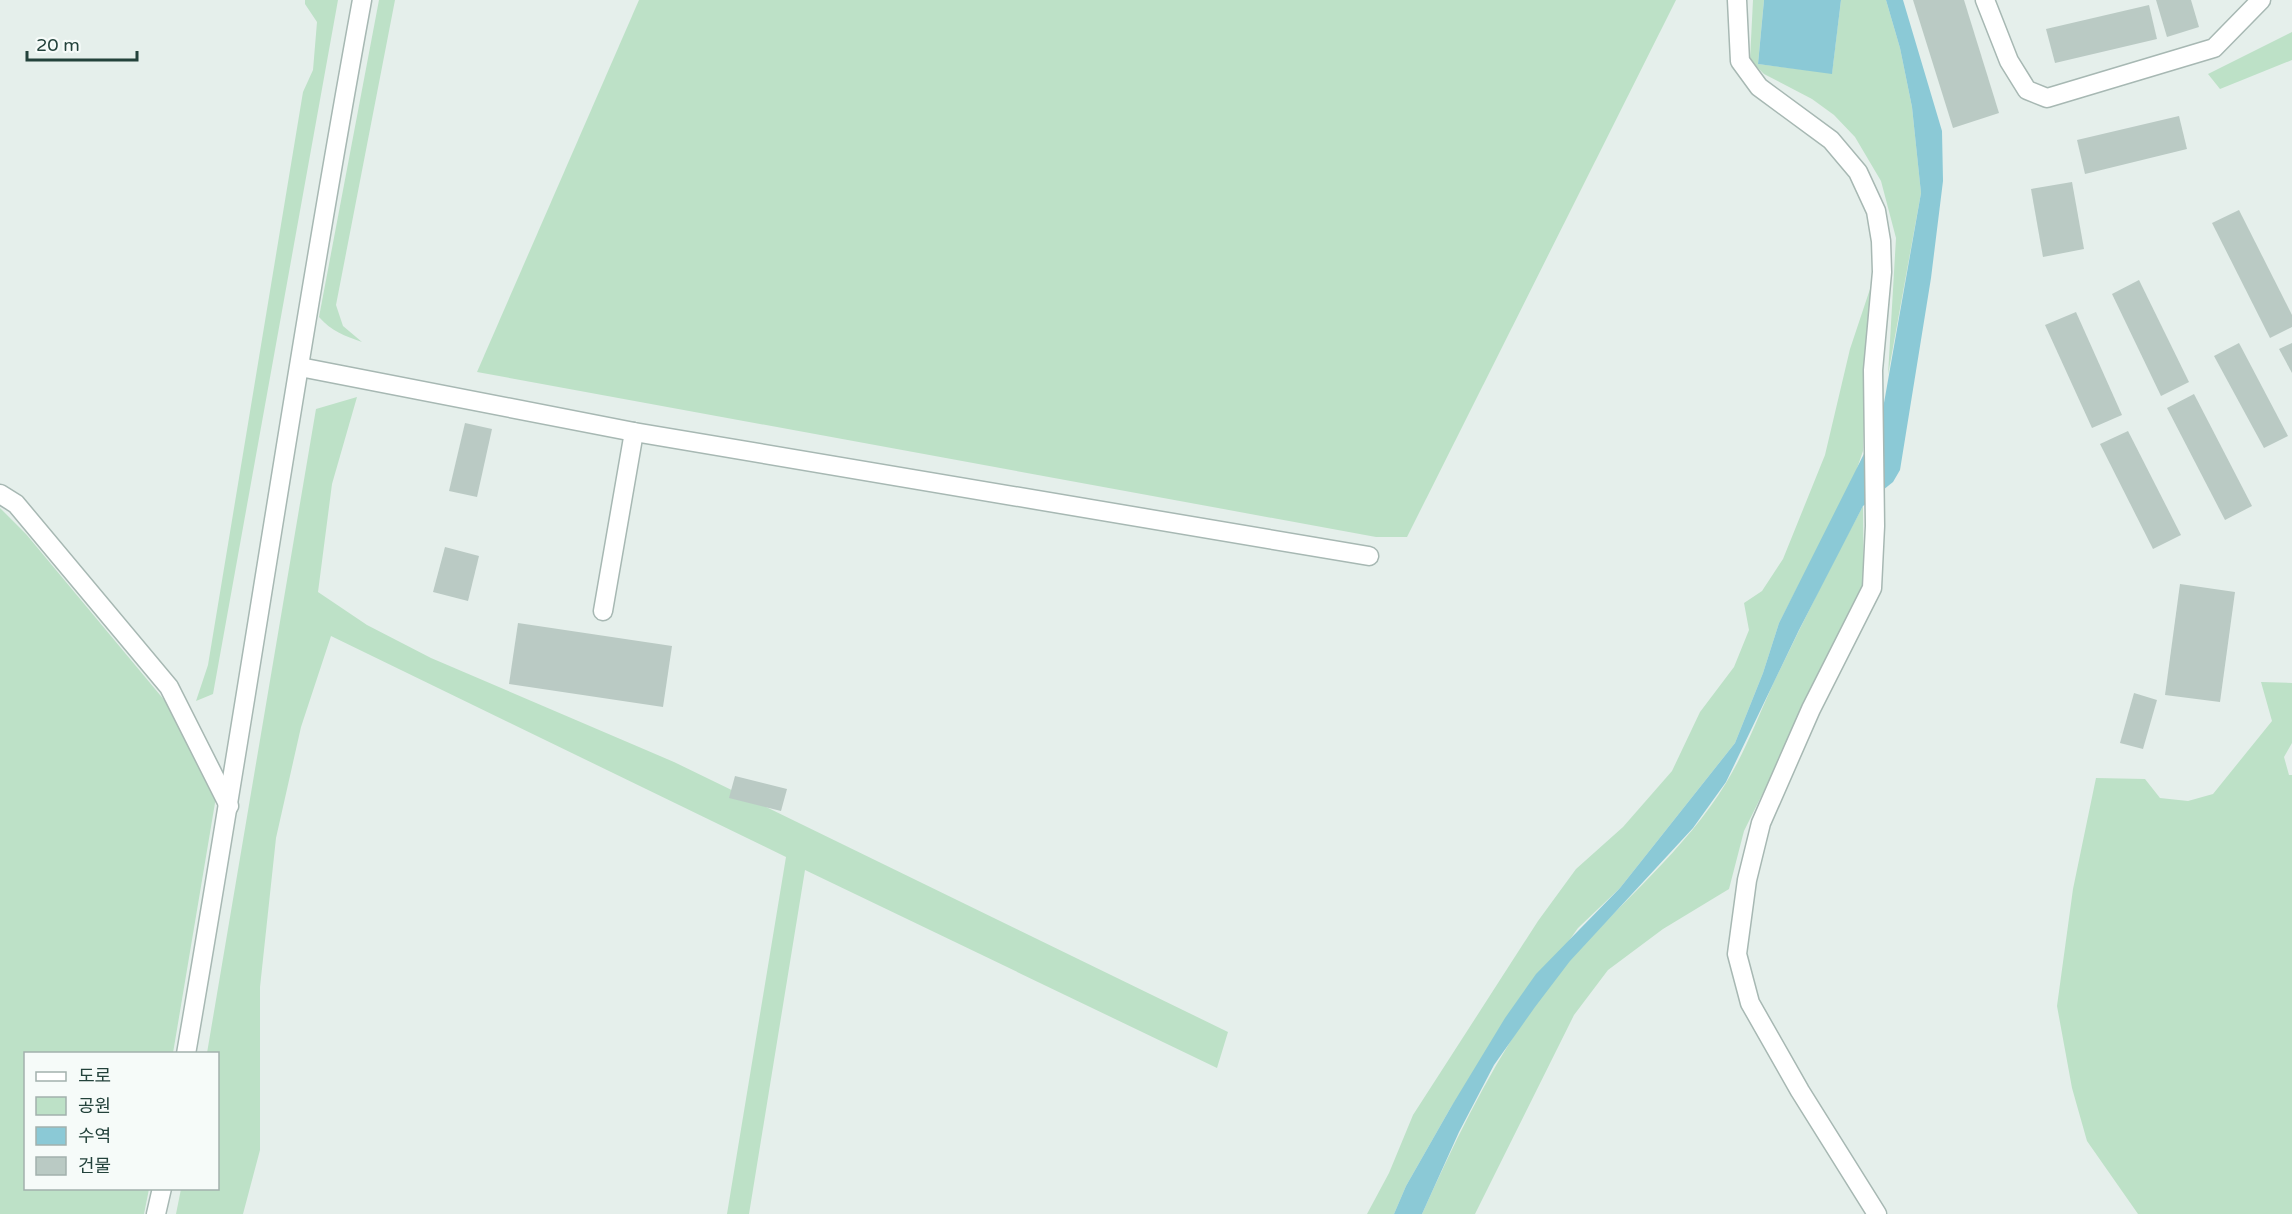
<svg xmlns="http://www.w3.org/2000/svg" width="2292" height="1214" font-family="'Varela Round','Noto Sans KR',sans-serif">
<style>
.green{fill:#bde1c7}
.water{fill:#8bc9d6}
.building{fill:#bacac4}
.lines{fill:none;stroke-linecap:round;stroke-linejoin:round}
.minor-casing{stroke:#a7b8b3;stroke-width:21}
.minor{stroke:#fff;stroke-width:18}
</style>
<rect width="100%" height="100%" fill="#e5efeb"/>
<!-- green -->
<g class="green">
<path d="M305,0H338L213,694L196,701L208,665L303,92L313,70L317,22L305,4Z"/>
<path d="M379,0H395L336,305L343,326L362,342C345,336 331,331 319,317Z"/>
<path d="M639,0H1676L1407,537H1376L477,372Z"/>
<path d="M1753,0H1764L1758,64L1832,73L1841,0H1886L1900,48L1912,107L1921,193L1888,375L1896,238L1881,181L1855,137L1834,115L1812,99L1764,74L1750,60Z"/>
<path d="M2292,32V60L2220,89L2208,74Z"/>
<path d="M1875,274L1866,374L1863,451L1853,480L1779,623L1763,673L1735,743L1620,888L1578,928L1451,1107L1406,1186L1394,1214H1367L1389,1173L1413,1115L1538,921L1576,869L1623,827L1672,771L1700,712L1734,667L1749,630L1744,603L1762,591L1783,559L1825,455L1850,349Z"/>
<path d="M357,397L332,484L318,592L367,625L431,658L674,762L1228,1032L1217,1068L805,870L749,1214H727L786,857L331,636L301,727L276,838L260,987V1150L243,1214H176L181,1189L218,1188V1054L207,1053L316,409Z"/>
<path d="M1863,506L1864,590L1744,831L1729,889L1663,929L1608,970L1574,1015L1475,1214H1422C1463,1124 1505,1035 1570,960C1622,901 1685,850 1726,783C1745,752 1758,717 1773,684C1802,624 1831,565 1863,506Z"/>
<path d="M0,508L26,534L170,707L216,797L173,1053L26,1054V1188L149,1189L144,1214H0Z"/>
<path d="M2261,682L2292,683V743L2284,757L2289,775H2292V1214H2138L2087,1141L2072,1088L2057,1006L2073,889L2096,778L2145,779L2160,798L2188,801L2213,794L2272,721Z"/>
</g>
<!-- water -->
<g class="water">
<path d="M1764,0H1841L1832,74L1758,64Z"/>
<path d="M1886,0H1903L1942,131L1943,181L1931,278L1900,470L1893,482L1863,506L1799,630L1726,782L1693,828L1570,961L1535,1007L1494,1065L1459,1132L1422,1214H1394L1406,1186L1451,1107L1505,1018L1536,974L1620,888L1735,743L1763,673L1779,623L1881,420L1921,193L1912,107L1900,48Z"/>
</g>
<!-- building -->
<g class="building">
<path d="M1913,0H1964L1999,113L1953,128Z"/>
<path d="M2156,0H2191L2199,27L2167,37Z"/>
<path d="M2149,5L2157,39L2055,63L2046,29Z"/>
<path d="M2179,116L2187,149L2085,174L2077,140Z"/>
<path d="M2072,182L2084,249L2043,257L2031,189Z"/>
<path d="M2239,210L2292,315V327L2270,338L2212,223Z"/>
<path d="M2139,280L2189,382L2161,396L2112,294Z"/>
<path d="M2076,312L2122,415L2092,428L2045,325Z"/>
<path d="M2239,343L2288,436L2264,448L2214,356Z"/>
<path d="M2292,343V373L2279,349Z"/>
<path d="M2194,394L2252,506L2225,520L2167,408Z"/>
<path d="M465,423L492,429L477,497L449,491Z"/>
<path d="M2128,431L2181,535L2153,549L2100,444Z"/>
<path d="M445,547L479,556L468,601L433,592Z"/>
<path d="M2180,584L2235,592L2220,702L2165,695Z"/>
<path d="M518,623L672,646L663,707L509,684Z"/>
<path d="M2134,693L2157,700L2143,749L2120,743Z"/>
<path d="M735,776L787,789L781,811L729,798Z"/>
</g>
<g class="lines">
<!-- minor casing -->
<g class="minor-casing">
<g id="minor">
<path d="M1737,0L1740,61L1759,87L1831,140L1858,172L1876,211L1881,241L1882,272L1873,370L1875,526L1872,588L1811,709L1761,823L1747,880L1737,954L1750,1003L1800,1091L1877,1214"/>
<path d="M1985,0L2009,61L2027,90L2047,98L2214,48L2261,0"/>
<path d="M300,367L634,432L1369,556"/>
<path d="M0,494L16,504L169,687L229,806"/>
<path d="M603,611L634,432"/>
<path d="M186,1054C247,703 298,350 362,0"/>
<path d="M156,1214L162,1188"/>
</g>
</g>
<!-- minor -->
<use href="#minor" class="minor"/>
</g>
<!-- legend -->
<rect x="24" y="1052" width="195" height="138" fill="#f6fbf9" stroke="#a2b1ad" stroke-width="1.5"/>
<rect x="36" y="1072" width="30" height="9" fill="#ffffff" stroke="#a2b1ad" stroke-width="1.5"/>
<text x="78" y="1082" font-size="18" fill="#23423b">도로</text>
<rect x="36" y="1097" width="30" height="18" fill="#bde1c7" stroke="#a2b1ad" stroke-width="1.5"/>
<text x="78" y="1112" font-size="18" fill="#23423b">공원</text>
<rect x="36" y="1127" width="30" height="18" fill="#8bc9d6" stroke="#a2b1ad" stroke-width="1.5"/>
<text x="78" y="1142" font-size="18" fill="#23423b">수역</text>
<rect x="36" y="1157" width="30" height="18" fill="#bacac4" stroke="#a2b1ad" stroke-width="1.5"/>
<text x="78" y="1172" font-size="18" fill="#23423b">건물</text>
<!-- scale -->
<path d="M27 51v9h110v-9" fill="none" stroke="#23423b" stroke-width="3"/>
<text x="36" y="51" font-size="18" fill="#23423b" stroke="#f6fbf9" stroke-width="4.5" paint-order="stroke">20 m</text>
</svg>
